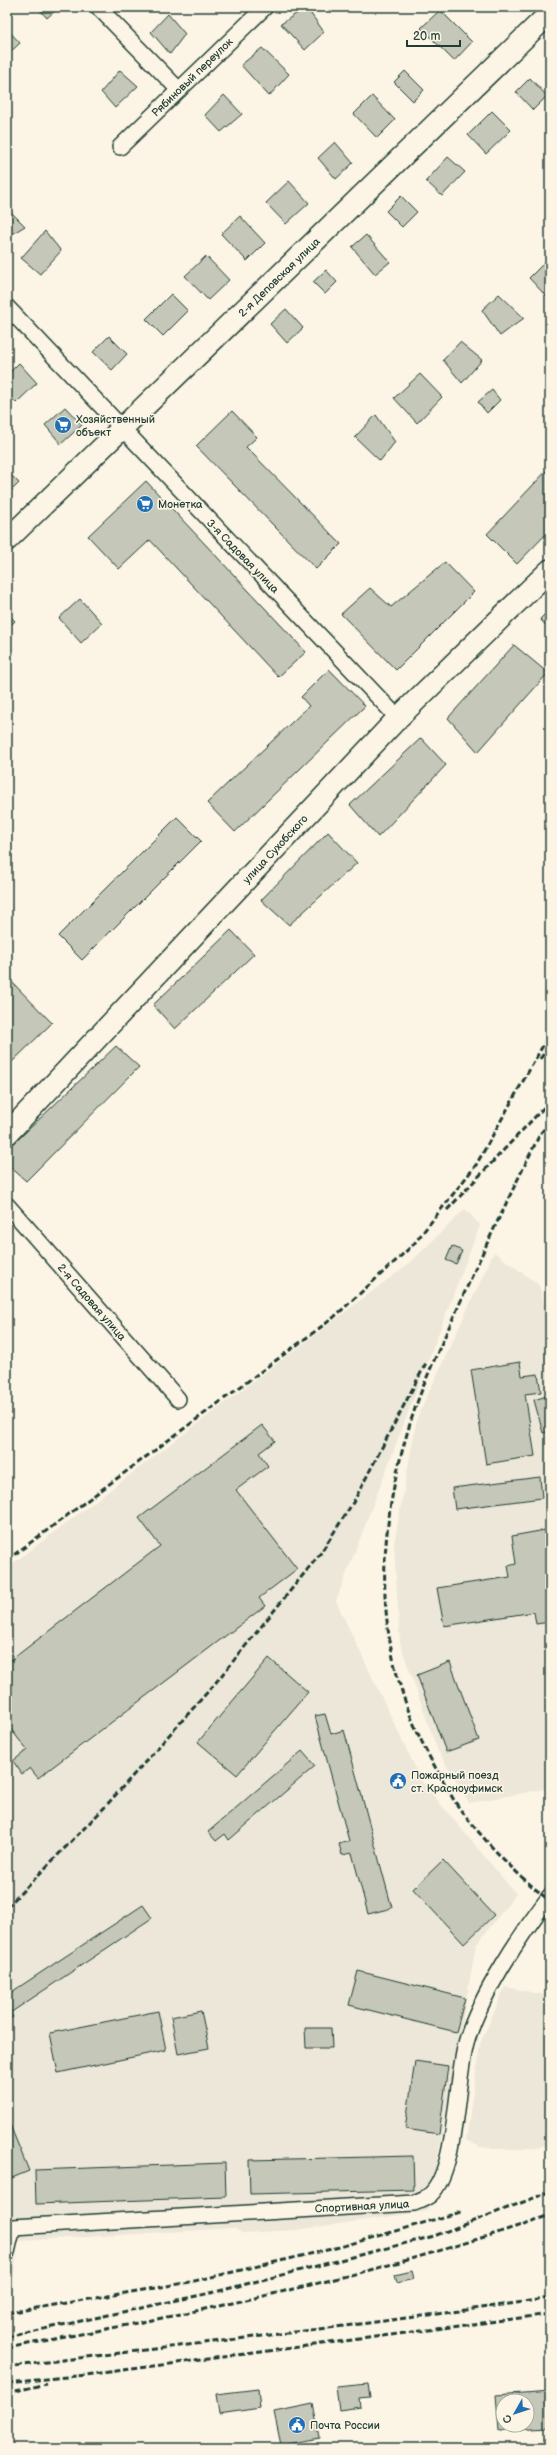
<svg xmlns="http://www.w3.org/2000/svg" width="557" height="2455" font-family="'Balsamiq Sans',sans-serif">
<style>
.built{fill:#ece7d8}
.building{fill:#c5c7b9;stroke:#1f3d34;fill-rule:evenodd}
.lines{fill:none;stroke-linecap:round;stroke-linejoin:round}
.street-casing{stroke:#1f3d34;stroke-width:18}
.secondary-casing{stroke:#1f3d34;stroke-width:24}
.street{stroke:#fcf5e5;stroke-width:15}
.secondary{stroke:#fcf5e5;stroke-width:21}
.rail{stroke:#1f3d34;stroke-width:3;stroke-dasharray:6 3;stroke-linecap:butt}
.labels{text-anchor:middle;stroke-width:3.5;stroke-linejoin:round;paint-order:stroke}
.street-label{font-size:11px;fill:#1f3d34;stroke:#fcf5e5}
.poi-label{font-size:11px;fill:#1f3d34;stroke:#fcf5e5;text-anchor:start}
</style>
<rect width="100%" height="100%" fill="#fcf5e5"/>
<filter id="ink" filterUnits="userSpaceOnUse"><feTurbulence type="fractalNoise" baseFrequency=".025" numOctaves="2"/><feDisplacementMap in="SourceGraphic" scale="8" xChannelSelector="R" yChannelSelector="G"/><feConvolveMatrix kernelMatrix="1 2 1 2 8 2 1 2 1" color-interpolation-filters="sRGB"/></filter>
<g filter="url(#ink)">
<!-- built -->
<g class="built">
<path d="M465,1209L480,1225L336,1601L422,1782L516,1894L476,1945L428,2211L297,2230L242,2233L234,2228L19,2241L13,2280L7,2281V1568L411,1262Z"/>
<path d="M494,1252L539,1285L550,1326V1788L469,1803L437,1749L400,1643L394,1544L417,1418Z"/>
<path d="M505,1987L550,1996V2145L514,2150L480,2147L466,2140L480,2044Z"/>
</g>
<!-- building -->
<g class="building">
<path d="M37,7H59L47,18Z"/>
<path d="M306,7L324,32L305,50L281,24Z"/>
<path d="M440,10L472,42L454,61L421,28Z"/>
<path d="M168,14L185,34L170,54L151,32Z"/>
<path d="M7,29L20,43L7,55Z"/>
<path d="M262,48L289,74L269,96L241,65Z"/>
<path d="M120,70L138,86L115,108L101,92Z"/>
<path d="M405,71L424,90L413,101L394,82Z"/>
<path d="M530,78L547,96L533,110L516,92Z"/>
<path d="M224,95L242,114L221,132L205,115Z"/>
<path d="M372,96L395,120L377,138L354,114Z"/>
<path d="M492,111L511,130L486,154L468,135Z"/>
<path d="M335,142L353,163L336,179L318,158Z"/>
<path d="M448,157L465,172L442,196L426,181Z"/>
<path d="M289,181L309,203L286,224L266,203Z"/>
<path d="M401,196L417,212L402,227L386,211Z"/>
<path d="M7,208L25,226L7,237Z"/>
<path d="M240,216L265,243L247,261L221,234Z"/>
<path d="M45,231L61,251L40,274L21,258Z"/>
<path d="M366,235L390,262L375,274L352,247Z"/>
<path d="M206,256L229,280L208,300L185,276Z"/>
<path d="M550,257V292L546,296L529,278Z"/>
<path d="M326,270L337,282L325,294L313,282Z"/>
<path d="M171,294L188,311L163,336L146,319Z"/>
<path d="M499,294L524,318L500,336L482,310Z"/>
<path d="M286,309L303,328L287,343L270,324Z"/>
<path d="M109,336L127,354L112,370L93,352Z"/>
<path d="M460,342L482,360L462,383L443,360Z"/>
<path d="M19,363L37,383L16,403L7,393V375Z"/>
<path d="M420,374L442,397L417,423L394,398Z"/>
<path d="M492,390L500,400L487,413L478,402Z"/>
<path d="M65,407L82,425L61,444L45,425Z"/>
<path d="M232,411L257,437L246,447L341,544L316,569L196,446Z"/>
<path d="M376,415L395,442L380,461L355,437Z"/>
<path d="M550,467V530L517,564L487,534Z"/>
<path d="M7,471L19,483L7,495Z"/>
<path d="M146,481L306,652L278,677L150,540L119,569L88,536Z"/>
<path d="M445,562L474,592L396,670L341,614L370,588L391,607Z"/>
<path d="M80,599L102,623L81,643L59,618Z"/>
<path d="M550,609V630L540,619Z"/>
<path d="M7,613L15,621L7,629Z"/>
<path d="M514,645L548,673L478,752L448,718Z"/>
<path d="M329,669L365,706L235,832L207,803L309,706L301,697Z"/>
<path d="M421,738L446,765L378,837L350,805Z"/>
<path d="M177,817L201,841L82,960L58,936Z"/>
<path d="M328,832L357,863L289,925L261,900Z"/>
<path d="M231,930L254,954L175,1029L153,1005Z"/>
<path d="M7,977L52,1023L11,1063L7,1059Z"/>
<path d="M116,1046L139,1067L26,1181L7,1164V1150Z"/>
<path d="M452,1246L462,1251L456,1264L446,1260Z"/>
<path d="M520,1362L522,1376L538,1374L541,1392L525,1394L535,1456L486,1464L471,1370Z"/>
<path d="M550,1395V1431L543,1433L534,1400Z"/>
<path d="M262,1425L275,1441L259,1453L268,1466L236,1490L297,1569L259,1598L265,1606L38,1778L30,1768L22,1774L13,1761L27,1750L7,1724V1663L160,1546L139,1518Z"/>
<path d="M540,1477L542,1498L455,1509L452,1488Z"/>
<path d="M545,1530L550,1561V1574L546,1575L550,1597V1622L536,1624L534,1612L444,1626L437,1588L510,1577L508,1566L516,1564L512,1536Z"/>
<path d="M269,1658L308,1692L237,1775L198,1742Z"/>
<path d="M450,1662L479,1740L446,1752L417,1675Z"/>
<path d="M325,1714L331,1734L344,1730L392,1908L368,1914L352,1853L342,1855L339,1844L349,1841L315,1716Z"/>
<path d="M302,1751L315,1766L229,1840L225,1834L216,1841L208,1832Z"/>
<path d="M443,1860L494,1915L464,1944L413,1889Z"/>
<path d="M143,1905L152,1918L10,2013L13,2017L7,2021V1995Z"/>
<path d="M358,1971L465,1998L456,2032L349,2005Z"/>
<path d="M158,2011L166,2050L58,2073L50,2033Z"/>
<path d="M201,2011L209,2048L178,2054L171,2017Z"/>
<path d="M305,2028H331L332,2048H306Z"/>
<path d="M415,2061L448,2066L439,2134L405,2129Z"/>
<path d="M7,2118L29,2171L7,2180Z"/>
<path d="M413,2156L414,2190L250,2194L249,2160Z"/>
<path d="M225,2163L226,2197L36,2204L35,2170Z"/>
<path d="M412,2271L414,2279L397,2283L395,2275Z"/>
<path d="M368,2384L370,2397L359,2398L360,2407L339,2410L336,2387Z"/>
<path d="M258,2389L260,2408L219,2414L216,2394Z"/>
<path d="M550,2391V2427L499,2430L496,2395ZM503,2401H527V2425H503Z"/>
<path d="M313,2404L320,2438L281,2445L274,2412Z"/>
</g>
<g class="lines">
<!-- street casing -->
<g class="street-casing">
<g id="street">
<path d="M98,7L179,90"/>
<path d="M120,147L265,7"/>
<path d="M7,307L398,718"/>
<path d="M7,1205L178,1399"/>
<path d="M7,2252L13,2227L414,2203C419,2201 426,2198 430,2195C458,2169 455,2078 467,2040C481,1994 521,1934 550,1896"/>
</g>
</g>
<!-- secondary casing -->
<g class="secondary-casing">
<g id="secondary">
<path d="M7,540L550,13"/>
<path d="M7,1134L398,718L550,570"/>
</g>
</g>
<!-- street -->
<use href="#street" class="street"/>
<!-- secondary -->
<use href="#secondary" class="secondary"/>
<!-- rail -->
<g class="rail">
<path d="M540,1059L550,1046"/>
<path d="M550,1122L540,1134C511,1193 482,1252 456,1312C439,1349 421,1387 409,1427C372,1549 373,1665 441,1777C448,1789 454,1802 463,1813C488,1845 518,1876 550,1901"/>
<path d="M447,1210L550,1101"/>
<path d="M7,1560L333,1318L413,1245L476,1165L550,1033"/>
<path d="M7,1907L103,1809L213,1686L320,1554L354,1501L426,1363"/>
<path d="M7,2313L190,2282L340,2247L461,2212"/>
<path d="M7,2337L215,2292L434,2236L547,2193"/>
<path d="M7,2348C189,2314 375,2277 550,2215"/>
<path d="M7,2367C188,2344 370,2325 550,2298"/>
<path d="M7,2383L86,2375L550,2314"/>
<path d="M7,2393L46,2384"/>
</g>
</g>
</g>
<!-- icons -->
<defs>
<g id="supermarket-disc" transform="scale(0.9)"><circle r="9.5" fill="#1f6fb2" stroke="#fcf5e5"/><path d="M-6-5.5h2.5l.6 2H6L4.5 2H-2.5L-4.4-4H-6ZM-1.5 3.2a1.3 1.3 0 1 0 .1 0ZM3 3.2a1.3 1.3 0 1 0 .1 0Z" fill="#fff"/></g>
<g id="civic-disc" transform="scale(0.9)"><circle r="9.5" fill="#1f6fb2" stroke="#fcf5e5"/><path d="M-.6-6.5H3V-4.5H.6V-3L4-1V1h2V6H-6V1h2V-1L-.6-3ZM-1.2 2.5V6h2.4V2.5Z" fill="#fff"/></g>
</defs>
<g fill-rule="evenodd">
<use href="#supermarket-disc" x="63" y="425"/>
<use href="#supermarket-disc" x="145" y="504"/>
<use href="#civic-disc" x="398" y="1781"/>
<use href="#civic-disc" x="297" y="2425"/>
</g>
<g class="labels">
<!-- street labels -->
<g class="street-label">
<text transform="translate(192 77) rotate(-44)" y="4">Рябиновый переулок</text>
<text transform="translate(279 277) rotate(-44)" y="4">2-я Деповская улица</text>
<text transform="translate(243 556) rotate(46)" y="4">3-я Садовая улица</text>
<text transform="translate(275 849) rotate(-47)" y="4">улица Сухобского</text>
<text transform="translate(92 1302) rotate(49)" y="4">2-я Садовая улица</text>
<text transform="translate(362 2206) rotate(-3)" y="4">Спортивная улица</text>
</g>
<!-- poi labels -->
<g class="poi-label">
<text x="76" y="423">Хозяйственный<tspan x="76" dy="13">объект</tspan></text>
<text x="158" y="508">Монетка</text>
<text x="411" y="1779">Пожарный поезд<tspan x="411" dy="13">ст. Красноуфимск</tspan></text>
<text x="310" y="2429">Почта России</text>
</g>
</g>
<!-- margin -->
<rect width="557" height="2455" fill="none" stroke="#fcf5e5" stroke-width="24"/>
<rect x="12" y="12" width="533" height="2431" fill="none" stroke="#1f3d34" stroke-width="1.5" filter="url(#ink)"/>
<!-- north arrow -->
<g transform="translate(515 2413) rotate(231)"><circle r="19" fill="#fcf5e5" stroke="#a4ab9e"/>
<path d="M0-3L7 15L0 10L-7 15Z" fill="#1f6fb2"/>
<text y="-6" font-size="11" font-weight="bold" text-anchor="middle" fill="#1f3d34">С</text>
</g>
<!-- scale -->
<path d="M407 40v6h53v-6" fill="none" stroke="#1f3d34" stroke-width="2"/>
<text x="413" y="40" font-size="12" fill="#1f3d34" stroke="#fcf5e5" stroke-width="3" paint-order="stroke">20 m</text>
</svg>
